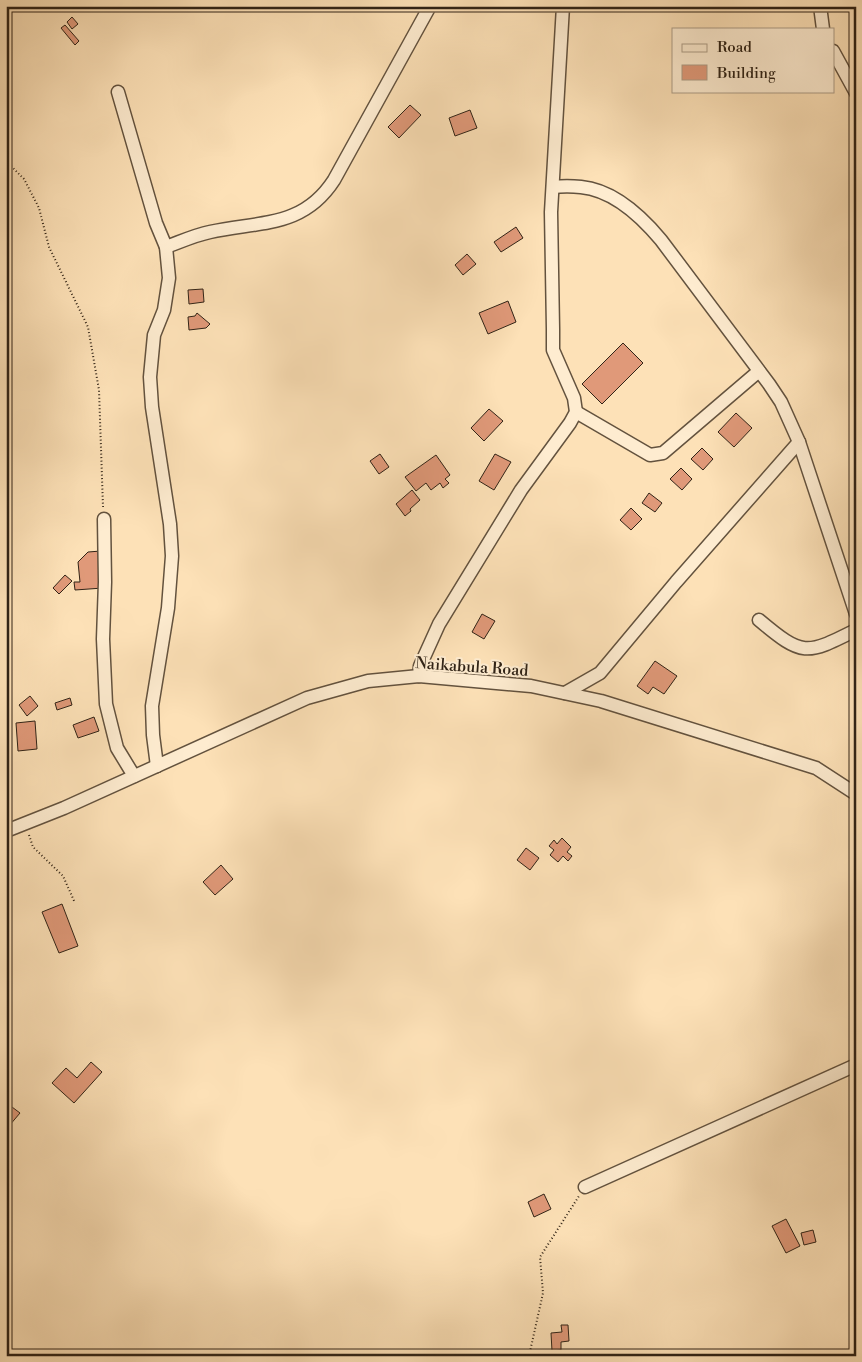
<svg xmlns="http://www.w3.org/2000/svg" width="862" height="1362" font-family="'Libre Bodoni',serif">
<style>
.building{fill:#e09979;stroke:#302316}
.lines{fill:none;stroke-linecap:round;stroke-linejoin:round}
.minor-casing{stroke:#63523e;stroke-width:15}
.path{stroke:#302316;stroke-width:2;stroke-dasharray:1 2.5;stroke-linecap:butt}
.minor{stroke:#feecd0;stroke-width:12}
.labels{text-anchor:middle;stroke-width:4;stroke-linejoin:round;paint-order:stroke}
.street-label{font-size:16px;fill:#302316;stroke:#feecd0}
</style>
<rect width="100%" height="100%" fill="#fde1b7"/>
<filter id="stains"><feTurbulence type="fractalNoise" baseFrequency=".004" numOctaves="4"/><feColorMatrix values="0 0 0 0 .2 0 0 0 0 .09 0 0 0 0 .02 0 0 0 .5 -.17"/></filter>
<radialGradient id="worn" r=".72"><stop offset=".6" stop-color="#630" stop-opacity="0"/><stop offset="1" stop-color="#630" stop-opacity=".3"/></radialGradient>
<!-- building -->
<g class="building">
<path d="M72,17L78,24L72,29L67,22Z"/>
<path d="M65,25L79,41L75,45L61,28Z"/>
<path d="M410,105L421,115L399,138L388,127Z"/>
<path d="M470,110L477,128L455,136L449,118Z"/>
<path d="M516,227L523,238L501,252L494,242Z"/>
<path d="M467,254L476,264L463,275L455,265Z"/>
<path d="M203,289L204,302L189,304L188,290Z"/>
<path d="M508,301L516,322L488,334L479,313Z"/>
<path d="M197,313L210,324L206,328L189,330L188,317L195,316Z"/>
<path d="M623,343L643,363L602,404L582,384Z"/>
<path d="M489,409L503,421L484,441L471,428Z"/>
<path d="M736,413L752,428L734,447L718,432Z"/>
<path d="M702,448L713,459L703,470L691,459Z"/>
<path d="M380,454L389,467L379,474L370,461Z"/>
<path d="M495,454L511,462L494,490L479,481Z"/>
<path d="M436,455L450,475L445,479L449,483L443,488L440,483L431,490L426,483L416,491L405,477Z"/>
<path d="M681,468L692,479L682,490L670,479Z"/>
<path d="M412,490L420,500L410,509L411,511L405,516L396,504Z"/>
<path d="M649,493L662,503L655,512L642,503Z"/>
<path d="M631,508L642,519L631,530L620,520Z"/>
<path d="M101,551L103,588L75,590L74,582H80L78,562L88,552Z"/>
<path d="M65,575L72,581L59,594L53,588Z"/>
<path d="M482,614L495,621L484,639L472,632Z"/>
<path d="M655,661L677,676L664,694L653,687L648,694L637,686Z"/>
<path d="M30,696L38,706L27,716L19,705Z"/>
<path d="M70,698L72,705L57,710L55,703Z"/>
<path d="M94,717L99,731L78,738L73,725Z"/>
<path d="M35,721L37,749L18,751L16,723Z"/>
<path d="M562,838L571,847L567,852L572,856L568,861L563,856L558,862L550,855L554,850L549,846L554,840L557,844Z"/>
<path d="M526,848L539,858L530,870L517,860Z"/>
<path d="M221,865L233,879L215,895L203,882Z"/>
<path d="M62,904L78,946L59,953L42,912Z"/>
<path d="M91,1062L102,1072L74,1103L52,1083L66,1068L77,1078Z"/>
<path d="M12,1107L20,1113L9,1126L6,1123V1110L8,1111Z"/>
<path d="M544,1194L551,1209L534,1217L528,1202Z"/>
<path d="M786,1219L800,1246L786,1253L772,1226Z"/>
<path d="M813,1230L816,1242L804,1245L801,1233Z"/>
<path d="M561,1325H568L569,1341L561,1342V1350L552,1351L551,1333L562,1332Z"/>
</g>
<g class="lines">
<!-- minor casing -->
<g class="minor-casing">
<g id="minor">
<path d="M820,6L823,29"/>
<path d="M833,51L856,93"/>
<path d="M118,92L156,223L166,247L169,278L164,310L154,335L150,377L152,407L170,524L172,556L168,608L152,706L153,735L157,766"/>
<path d="M553,187C562,186 572,186 581,187C613,190 641,216 661,240L769,384L781,402L799,442L856,614"/>
<path d="M166,247C180,242 195,235 210,232C260,221 303,228 334,180L430,6"/>
<path d="M576,412L650,455L663,453L759,371"/>
<path d="M104,519L105,582L103,639L106,704L117,748L134,776"/>
<path d="M759,620C803,657 806,655 856,630"/>
<path d="M419,676L420,666L439,624L521,490L570,423L576,412L574,398L553,350V329L551,212L563,6"/>
<path d="M565,693L600,673L676,582L799,442"/>
<path d="M6,831L64,808L307,698L368,681L419,676L531,686L601,701L816,768L856,794"/>
<path d="M585,1187L856,1065"/>
</g>
</g>
<!-- path -->
<g class="path">
<path d="M6,161L24,179L39,208L49,247L88,327L99,390L103,507"/>
<path d="M29,835L33,847L63,876L75,903"/>
<path d="M529,1356L543,1293L540,1257L579,1196"/>
</g>
<!-- minor -->
<use href="#minor" class="minor"/>
</g>
<g class="labels">
<!-- street labels -->
<g class="street-label">
<text transform="translate(472 666) rotate(4)" y="6">Naikabula Road</text>
</g>
</g>
<!-- margin -->
<rect width="862" height="1362" fill="none" stroke="#fde1b7" stroke-width="25"/>
<rect x="8" y="8" width="847" height="1347" fill="none" stroke="#302316" stroke-width="2.5"/>
<rect x="12" y="12" width="837" height="1337" fill="none" stroke="#302316"/>
<!-- legend -->
<rect x="672" y="28" width="162" height="65" fill="#feecd0" stroke="#ac9c86"/>
<rect x="682" y="44" width="25" height="8" fill="#feecd0" stroke="#ac9c86"/>
<text x="717" y="52" font-size="15" fill="#302316">Road</text>
<rect x="682" y="65" width="25" height="15" fill="#e09979" stroke="#ac9c86"/>
<text x="717" y="78" font-size="15" fill="#302316">Building</text>
<rect width="100%" height="100%" filter="url(#stains)"/>
<rect width="100%" height="100%" fill="url(#worn)"/>
</svg>
